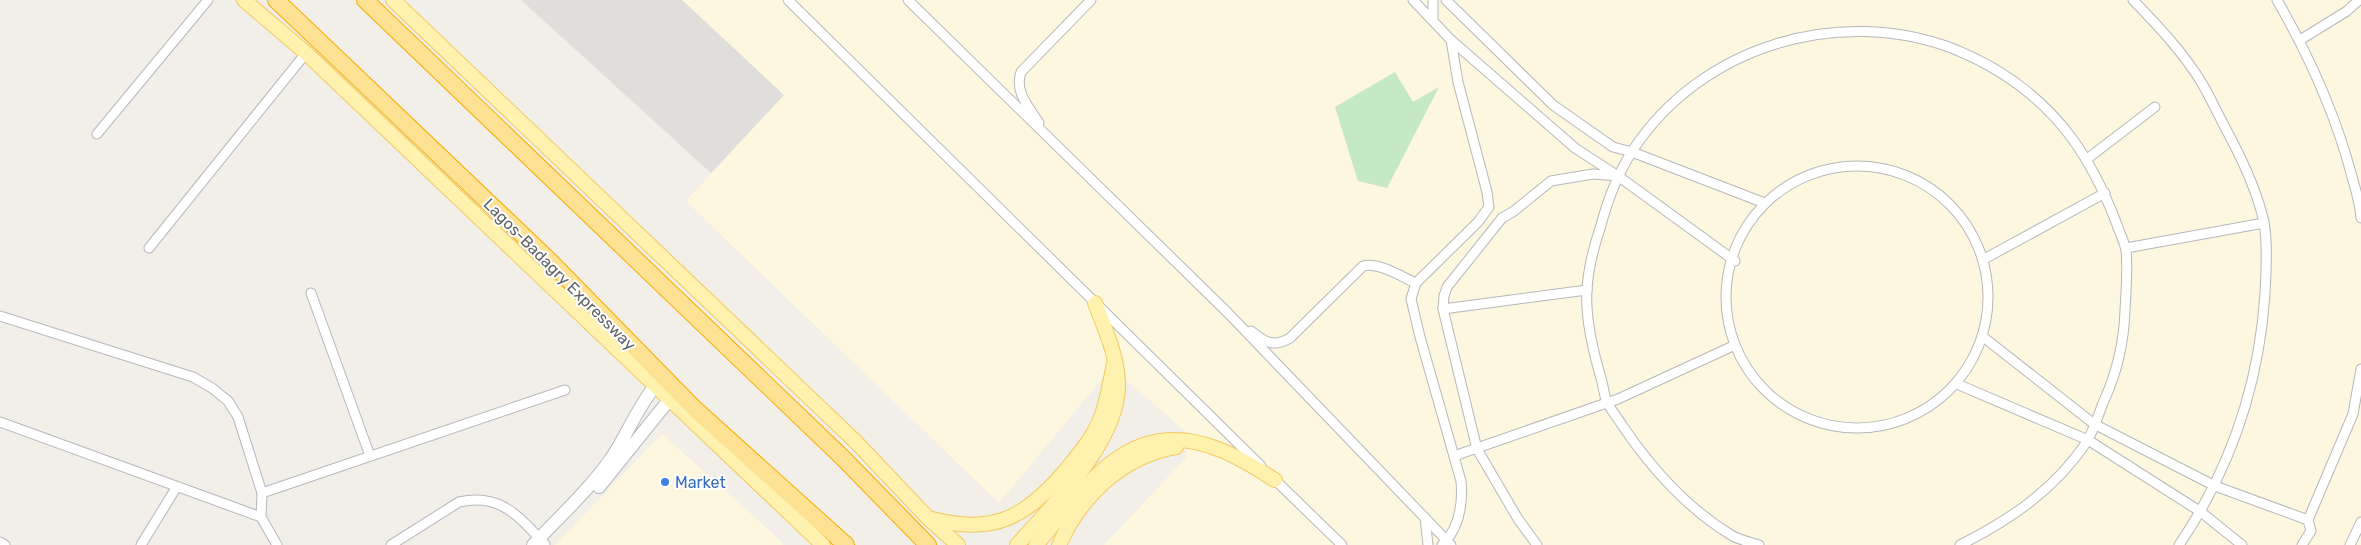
<svg xmlns="http://www.w3.org/2000/svg" width="2361" height="545" font-family="Rubik,sans-serif">
<style>
.commercial{fill:#fef7e0}
.industrial{fill:#e0deda}
.green{fill:#c5e8c5}
.lines{fill:none;stroke-linecap:round;stroke-linejoin:round}
.minor-casing{stroke:#b5b8bc;stroke-width:11}
.secondary-casing{stroke:#b6babf;stroke-width:14}
.primary-casing{stroke:#f2c960;stroke-width:16}
.motorway-casing{stroke:#f9ab00;stroke-width:18}
.minor{stroke:#fff;stroke-width:9}
.secondary{stroke:#fff;stroke-width:12}
.primary{stroke:#fff2af;stroke-width:14}
.motorway{stroke:#fde293;stroke-width:16}
.shop-dot{fill:#3f7fe0;stroke:#fff;stroke-width:2}
.labels{text-anchor:middle;stroke-width:4;stroke-linejoin:round;paint-order:stroke}
.street-label{font-size:16px;fill:#5f6368;stroke:#fff}
.shop-label{font-size:16px;fill:#366cbe;stroke:#fff;text-anchor:start}
</style>
<rect width="100%" height="100%" fill="#f1efe8"/>
<!-- commercial -->
<g class="commercial">
<path d="M682,0H2361V545H1104L1186,458L1184,430L1132,385L1107,373L999,503L686,201L784,95Z"/>
<path d="M662,434L769,530L784,545H555Z"/>
</g>
<!-- industrial -->
<path class="industrial" d="M521,0H682L784,95L711,173Z"/>
<!-- green -->
<path class="green" d="M1395,72L1413,102L1439,87L1387,188L1358,181L1335,107Z"/>
<g class="lines">
<!-- minor casing -->
<g class="minor-casing">
<g id="minor">
<path d="M788,0L1261,466"/>
<path d="M908,0L1228,313L1451,545"/>
<path d="M1413,0L1451,40L1575,148L1618,176L1735,261"/>
<path d="M1446,0L1553,105L1613,147L1632,152L1762,202"/>
<path d="M2133,0C2158,26 2184,53 2203,85C2212,101 2220,118 2229,135C2244,163 2257,191 2264,222C2268,245 2266,271 2265,294C2259,384 2230,470 2179,545"/>
<path d="M2277,0C2308,54 2335,113 2351,173C2355,188 2360,202 2361,218"/>
<path d="M1433,19V0"/>
<path d="M2300,40L2347,11L2359,0"/>
<path d="M1039,123C1029,107 1014,92 1021,72L1091,0"/>
<path d="M97,134L208,0"/>
<path d="M2087,159L2155,107"/>
<circle cx="1857" cy="297" r="131"/>
<path d="M149,248L306,53"/>
<path d="M2126,248L2264,223"/>
<path d="M1986,258L2105,193"/>
<path d="M311,293L370,456"/>
<path d="M1443,309L1587,290"/>
<path d="M0,316L193,377L212,388L228,401L238,417L262,493L261,517L277,545"/>
<path d="M1251,331C1265,342 1273,348 1290,338L1363,266C1379,262 1402,277 1416,283"/>
<path d="M1982,336L2094,424L2215,486L2308,520"/>
<path d="M1957,384L2088,440L2201,512L2242,545"/>
<path d="M0,422L261,517"/>
<path d="M1454,456L1618,399L1733,346"/>
<path d="M1272,477L1342,545"/>
<path d="M262,493L565,390"/>
<path d="M1425,518L1428,545"/>
<path d="M0,542L5,545"/>
<path d="M141,545L176,488"/>
<path d="M391,545L459,502C501,493 518,516 545,544"/>
<path d="M1442,545C1460,528 1463,505 1461,481L1420,337L1411,299L1416,283L1478,222L1489,207L1487,192L1458,82L1451,40"/>
<path d="M1537,545L1518,519L1477,449L1443,309L1444,296L1447,287L1502,218L1514,211L1551,181L1593,174L1618,176"/>
<path d="M1759,545C1750,542 1739,540 1731,535C1687,508 1651,468 1622,425C1617,417 1610,409 1606,400C1604,393 1603,385 1601,378C1593,351 1585,319 1587,290C1588,269 1594,246 1601,225C1608,199 1618,173 1633,150C1701,46 1839,5 1954,49C2001,68 2041,97 2071,137C2091,164 2104,191 2116,222C2119,231 2124,241 2126,250C2128,269 2126,290 2125,310C2124,343 2117,373 2103,403C2098,416 2093,432 2086,443C2054,490 2010,520 1960,545"/>
<path d="M2302,545L2311,531L2308,520L2353,414L2361,369"/>
<path d="M2350,545L2361,522"/>
</g>
</g>
<!-- secondary casing -->
<g class="secondary-casing">
<g id="secondary">
<path d="M599,487L669,400"/>
<path d="M533,545C559,517 588,491 610,460C627,436 637,407 656,385"/>
</g>
</g>
<!-- primary casing -->
<g class="primary-casing">
<g id="primary">
<path d="M244,0L306,53L823,545"/>
<path d="M393,0L856,442L928,518L958,545"/>
<path d="M932,519C994,535 1025,518 1066,470C1079,454 1092,439 1100,420C1108,401 1110,380 1115,360"/>
<path d="M1017,545C1054,503 1119,442 1118,383C1117,355 1105,329 1095,303"/>
<path d="M1036,545C1086,487 1129,414 1218,449C1238,456 1257,469 1275,480"/>
<path d="M1059,545C1081,496 1122,456 1176,447"/>
</g>
</g>
<!-- motorway casing -->
<g class="motorway-casing">
<g id="motorway">
<path d="M276,0L551,262L695,409L846,545"/>
<path d="M365,0L843,458L928,545"/>
</g>
</g>
<!-- minor -->
<use href="#minor" class="minor"/>
<!-- secondary -->
<use href="#secondary" class="secondary"/>
<!-- primary -->
<use href="#primary" class="primary"/>
<!-- motorway -->
<use href="#motorway" class="motorway"/>
</g>
<!-- markers -->
<circle class="shop-dot" cx="665" cy="482" r="5"/>
<g class="labels">
<!-- street labels -->
<g class="street-label">
<text transform="translate(560 274) rotate(45)" y="6">Lagos-Badagry Expressway</text>
</g>
<!-- shop labels -->
<g class="shop-label">
<text x="675" y="488">Market</text>
</g>
</g>
</svg>
